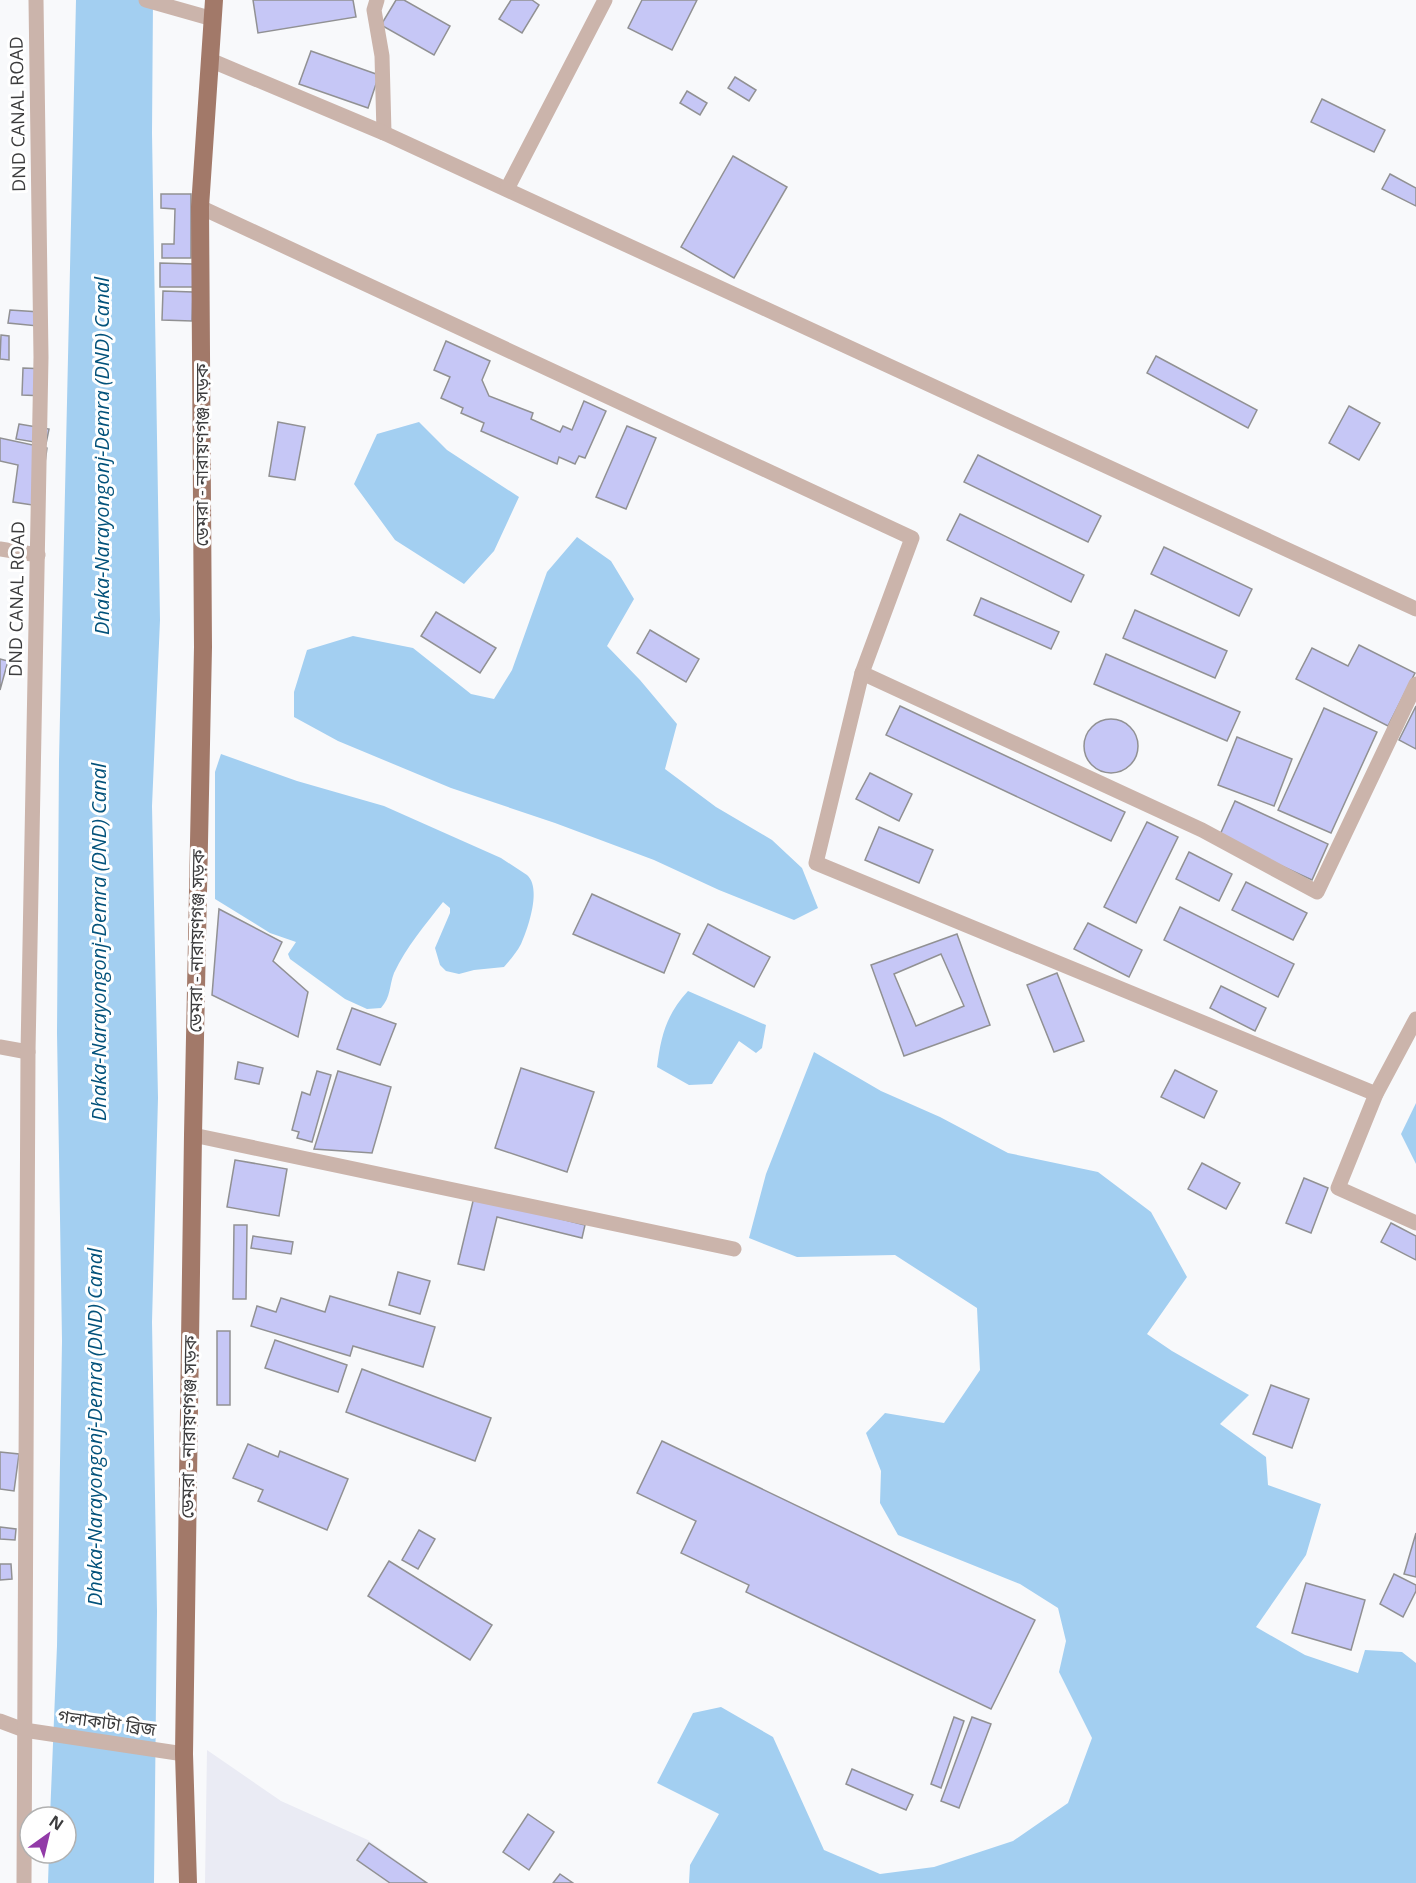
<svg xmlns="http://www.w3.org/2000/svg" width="1416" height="1883" font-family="'Open Sans','Noto Sans Bengali',sans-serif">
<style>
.built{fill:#eaebf4}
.water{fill:#a3cff1}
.building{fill:#c6c7f6;stroke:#919193;stroke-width:1.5;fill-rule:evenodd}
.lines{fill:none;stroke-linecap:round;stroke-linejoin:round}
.minor{stroke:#cbb4ab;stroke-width:15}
.primary{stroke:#a27969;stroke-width:18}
.labels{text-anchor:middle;stroke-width:6;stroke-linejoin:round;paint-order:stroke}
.street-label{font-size:18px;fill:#3c3c3d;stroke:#fff}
.water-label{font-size:20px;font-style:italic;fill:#03527b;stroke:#fff}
</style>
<rect width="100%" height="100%" fill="#f8f9fb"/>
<!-- built -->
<path class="built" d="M207,1750L281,1801L368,1840L428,1883H205Z"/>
<!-- water -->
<g class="water">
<path d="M76,0H153L152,133L160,620L152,806L158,1098L152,1322L157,1611L154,1883H48L49,1853H66V1817H50L57,1646L62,1341L57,1033L59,760Z"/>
<path d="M419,422L447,450L519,497L494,551L464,584L395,540L354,484L377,434Z"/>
<path d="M577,537L611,561L634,599L607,646L640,680L677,724L665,769L716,807L772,840L802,868L818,908L794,920L719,890L654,860L555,823L451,788L338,741L294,717V692L307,650L353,636L413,648L471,694L494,699L512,670L547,572Z"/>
<path d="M221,754L297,781L384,806L501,858L527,875C542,888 528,928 521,944C517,952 510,960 504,967L474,970L459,974L446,971L440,965L435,948L450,913V908L443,902C425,925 406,947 394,973C389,986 391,997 381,1008L367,1009L345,999L290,959L288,954L296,942L270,933L215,899V772Z"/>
<path d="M688,991L766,1025L762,1048L756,1053L739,1041L712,1084L689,1085L657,1067C661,1036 666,1015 688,991Z"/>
<path d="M814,1052L881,1091L940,1117L1008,1153L1098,1172L1151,1212L1187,1277L1147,1334L1172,1351L1249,1395L1220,1424L1266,1457L1268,1485L1321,1504L1306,1555L1256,1627L1305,1655L1358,1673L1365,1650L1402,1652L1416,1663V1883H689L690,1865L719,1814L657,1783L693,1713L721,1707L773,1737L824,1850L880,1874L934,1867L1013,1841L1068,1803L1092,1738L1059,1672L1066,1641L1058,1608L1020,1584L898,1535L880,1503L881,1471L866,1433L885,1413L944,1423L980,1370L977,1308L895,1255L797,1257L749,1238L766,1174Z"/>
<path d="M1416,1103V1164L1401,1134Z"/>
</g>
<!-- building -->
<g class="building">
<path d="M253,0H353L356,17L258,33Z"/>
<path d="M396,0H404L450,26L434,55L381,25Z"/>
<path d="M511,0H532L539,5L522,33L499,19Z"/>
<path d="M642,0H697L672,50L628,28Z"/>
<path d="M311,51L379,75L368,108L299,84Z"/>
<path d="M735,77L756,90L749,101L728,88Z"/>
<path d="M687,91L707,103L700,115L680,103Z"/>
<path d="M1322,99L1385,130L1374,152L1311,122Z"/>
<path d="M733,156L787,187L734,278L681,247Z"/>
<path d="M1390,174L1416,188V206L1382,189Z"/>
<path d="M161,194H191V258H162V244H174L175,209L161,208Z"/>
<path d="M160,263L193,264V287H160Z"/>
<path d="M163,291L193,292L192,321L162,320Z"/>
<path d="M10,310L40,312L38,326L8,323Z"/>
<path d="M1,335L9,336V360L0,359Z"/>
<path d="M446,341L490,361L482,380L489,396L533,413L531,419L560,432L563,426L572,430L584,401L606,411L585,458L579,456L575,464L559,457L557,464L481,431L484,423L461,413L463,408L441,398L450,377L434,370Z"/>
<path d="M1156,356L1257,410L1248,428L1147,373Z"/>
<path d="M23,368L47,369L46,396L22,395Z"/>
<path d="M1349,406L1380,423L1359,460L1329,443Z"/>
<path d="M278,422L305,427L295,480L269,476Z"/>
<path d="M19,424L49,429L46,444L16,439Z"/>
<path d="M627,426L656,438L626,509L596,497Z"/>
<path d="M0,438L47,448L39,506L13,502L18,465L0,461Z"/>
<path d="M978,455L1101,516L1088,542L964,482Z"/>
<path d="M960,514L1084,575L1071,602L947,540Z"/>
<path d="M1164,547L1252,589L1239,616L1151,574Z"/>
<path d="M981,598L1059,632L1051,649L974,615Z"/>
<path d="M1135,610L1227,651L1215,678L1123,638Z"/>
<path d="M436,612L496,648L480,673L421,636Z"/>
<path d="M650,630L699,659L686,682L637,653Z"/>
<path d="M1359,645L1415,673L1388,726L1296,679L1312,648L1348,666Z"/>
<path d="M1106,654L1240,712L1227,741L1094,684Z"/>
<path d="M0,659L8,661L0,690Z"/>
<path d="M900,706L1125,812L1111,841L886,735Z"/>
<path d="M1416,706V749L1399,740Z"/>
<path d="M1324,708L1377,732L1331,833L1278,810Z"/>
<circle cx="1111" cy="746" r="27"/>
<path d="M1237,737L1292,759L1274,806L1218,785Z"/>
<path d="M870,773L912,794L899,821L856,799Z"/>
<path d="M1235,801L1328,844L1312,880L1219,837Z"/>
<path d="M1147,822L1178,837L1136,923L1104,907Z"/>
<path d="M879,827L933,850L919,883L865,860Z"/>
<path d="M1189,852L1232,874L1219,901L1176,879Z"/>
<path d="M1246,882L1307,913L1293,940L1232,910Z"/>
<path d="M592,894L680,934L664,973L573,934Z"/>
<path d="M1180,907L1294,964L1278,997L1164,940Z"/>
<path d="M219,909L282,942L273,961L308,992L298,1037L212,995Z"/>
<path d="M1088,923L1142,950L1129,977L1074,949Z"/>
<path d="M708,924L770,957L754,987L693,954Z"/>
<path d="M957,934L990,1025L904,1056L871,965ZM941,954L964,1006L916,1026L894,974Z"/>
<path d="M1057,973L1084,1041L1054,1052L1027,985Z"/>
<path d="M1221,986L1266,1008L1255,1031L1210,1008Z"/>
<path d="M352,1008L396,1024L380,1065L337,1049Z"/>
<path d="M238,1062L263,1068L259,1084L235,1079Z"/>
<path d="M521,1068L594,1092L567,1172L495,1148Z"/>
<path d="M1175,1070L1217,1091L1204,1118L1161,1097Z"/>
<path d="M317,1071L331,1075L312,1142L297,1138L299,1132L292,1130L302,1092L310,1095Z"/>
<path d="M338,1071L391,1087L372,1153L314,1149Z"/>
<path d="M235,1160L287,1169L279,1216L227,1207Z"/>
<path d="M1202,1163L1240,1183L1226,1209L1188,1189Z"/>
<path d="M1304,1178L1328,1188L1311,1233L1286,1223Z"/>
<path d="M474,1197L585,1225L582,1238L497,1217L484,1270L458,1264Z"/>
<path d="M1391,1223L1416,1236V1260L1381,1242Z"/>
<path d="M234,1225H247L246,1299H233Z"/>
<path d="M253,1236L293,1242L291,1254L251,1248Z"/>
<path d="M398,1272L430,1281L420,1314L389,1305Z"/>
<path d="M330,1296L435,1327L423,1367L353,1346L350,1356L251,1326L257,1306L276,1312L281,1298L325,1312Z"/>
<rect x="217" y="1331" width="13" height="74"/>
<path d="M275,1340L347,1365L338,1392L265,1368Z"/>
<path d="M362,1369L491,1418L475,1461L346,1412Z"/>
<path d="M1271,1385L1309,1399L1292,1448L1253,1434Z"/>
<path d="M662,1441L1035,1620L991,1709L746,1592L749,1585L681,1553L696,1521L637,1493Z"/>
<path d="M248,1444L278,1457L280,1451L348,1479L327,1530L258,1501L263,1490L233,1478Z"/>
<path d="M0,1452L19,1454L14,1491L0,1489Z"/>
<path d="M0,1527L16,1529L15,1540L0,1539Z"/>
<path d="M419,1530L435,1539L418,1569L402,1560Z"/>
<path d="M1416,1533V1577L1404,1574Z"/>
<path d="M389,1561L492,1625L470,1660L368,1596Z"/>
<path d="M0,1564H11L12,1579L0,1580Z"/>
<path d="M1394,1574L1416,1585V1591L1403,1617L1380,1604Z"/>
<path d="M1306,1583L1365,1600L1351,1650L1292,1633Z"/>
<path d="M954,1717L964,1721L941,1788L931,1784Z"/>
<path d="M972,1717L991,1724L959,1808L941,1801Z"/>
<path d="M852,1769L913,1795L906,1810L846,1784Z"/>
<path d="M528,1814L554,1832L529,1870L503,1852Z"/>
<path d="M369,1843L427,1883H390L357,1860Z"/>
<path d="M560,1874L573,1883H553Z"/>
</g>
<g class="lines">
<!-- minor -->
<g class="minor">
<path d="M146,0L213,19"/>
<path d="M377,0L374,10L382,56L384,133"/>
<path d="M210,60L384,133L1416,609"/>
<path d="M507,189L605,0"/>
<path d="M200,207L912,538L862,673L1202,830L1317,892L1416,684"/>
<path d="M0,549L38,555"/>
<path d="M862,673L816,863L1376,1094"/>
<path d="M1416,1019L1376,1094L1338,1188L1416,1223"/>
<path d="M0,1047L28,1052"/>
<path d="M193,1135L734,1249"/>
<path d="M0,1721L24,1730L184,1754"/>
<path d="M24,1883L28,1052L41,357L36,0"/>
</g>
<!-- primary -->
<path class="primary" d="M188,1883L184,1754L193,1135L203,647L200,207L214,0"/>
</g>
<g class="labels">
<!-- street labels -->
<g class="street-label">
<text transform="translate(18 114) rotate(-91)" y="6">DND CANAL ROAD</text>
<text transform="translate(202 455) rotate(-90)" y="6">ডেমরা - নারায়ণগঞ্জ সড়ক</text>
<text transform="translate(17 599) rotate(-89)" y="6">DND CANAL ROAD</text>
<text transform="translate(197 941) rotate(-89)" y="6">ডেমরা - নারায়ণগঞ্জ সড়ক</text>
<text transform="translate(189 1427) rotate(-89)" y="6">ডেমরা - নারায়ণগঞ্জ সড়ক</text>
<text transform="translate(107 1723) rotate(8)" y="6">গলাকাটা ব্রিজ</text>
</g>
<!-- water labels -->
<g class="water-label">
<text transform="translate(102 456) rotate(-90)" y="7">Dhaka-Narayongonj-Demra (DND) Canal</text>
<text transform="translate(99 942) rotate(-90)" y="7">Dhaka-Narayongonj-Demra (DND) Canal</text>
<text transform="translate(95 1427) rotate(-90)" y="7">Dhaka-Narayongonj-Demra (DND) Canal</text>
</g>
</g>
<!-- north arrow -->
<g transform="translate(48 1835) rotate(34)"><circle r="28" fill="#ffffff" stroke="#b1b1b1" stroke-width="1.5"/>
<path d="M0-4.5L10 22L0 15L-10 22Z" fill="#923ba8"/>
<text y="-9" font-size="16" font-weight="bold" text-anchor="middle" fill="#3c3c3d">N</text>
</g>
</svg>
